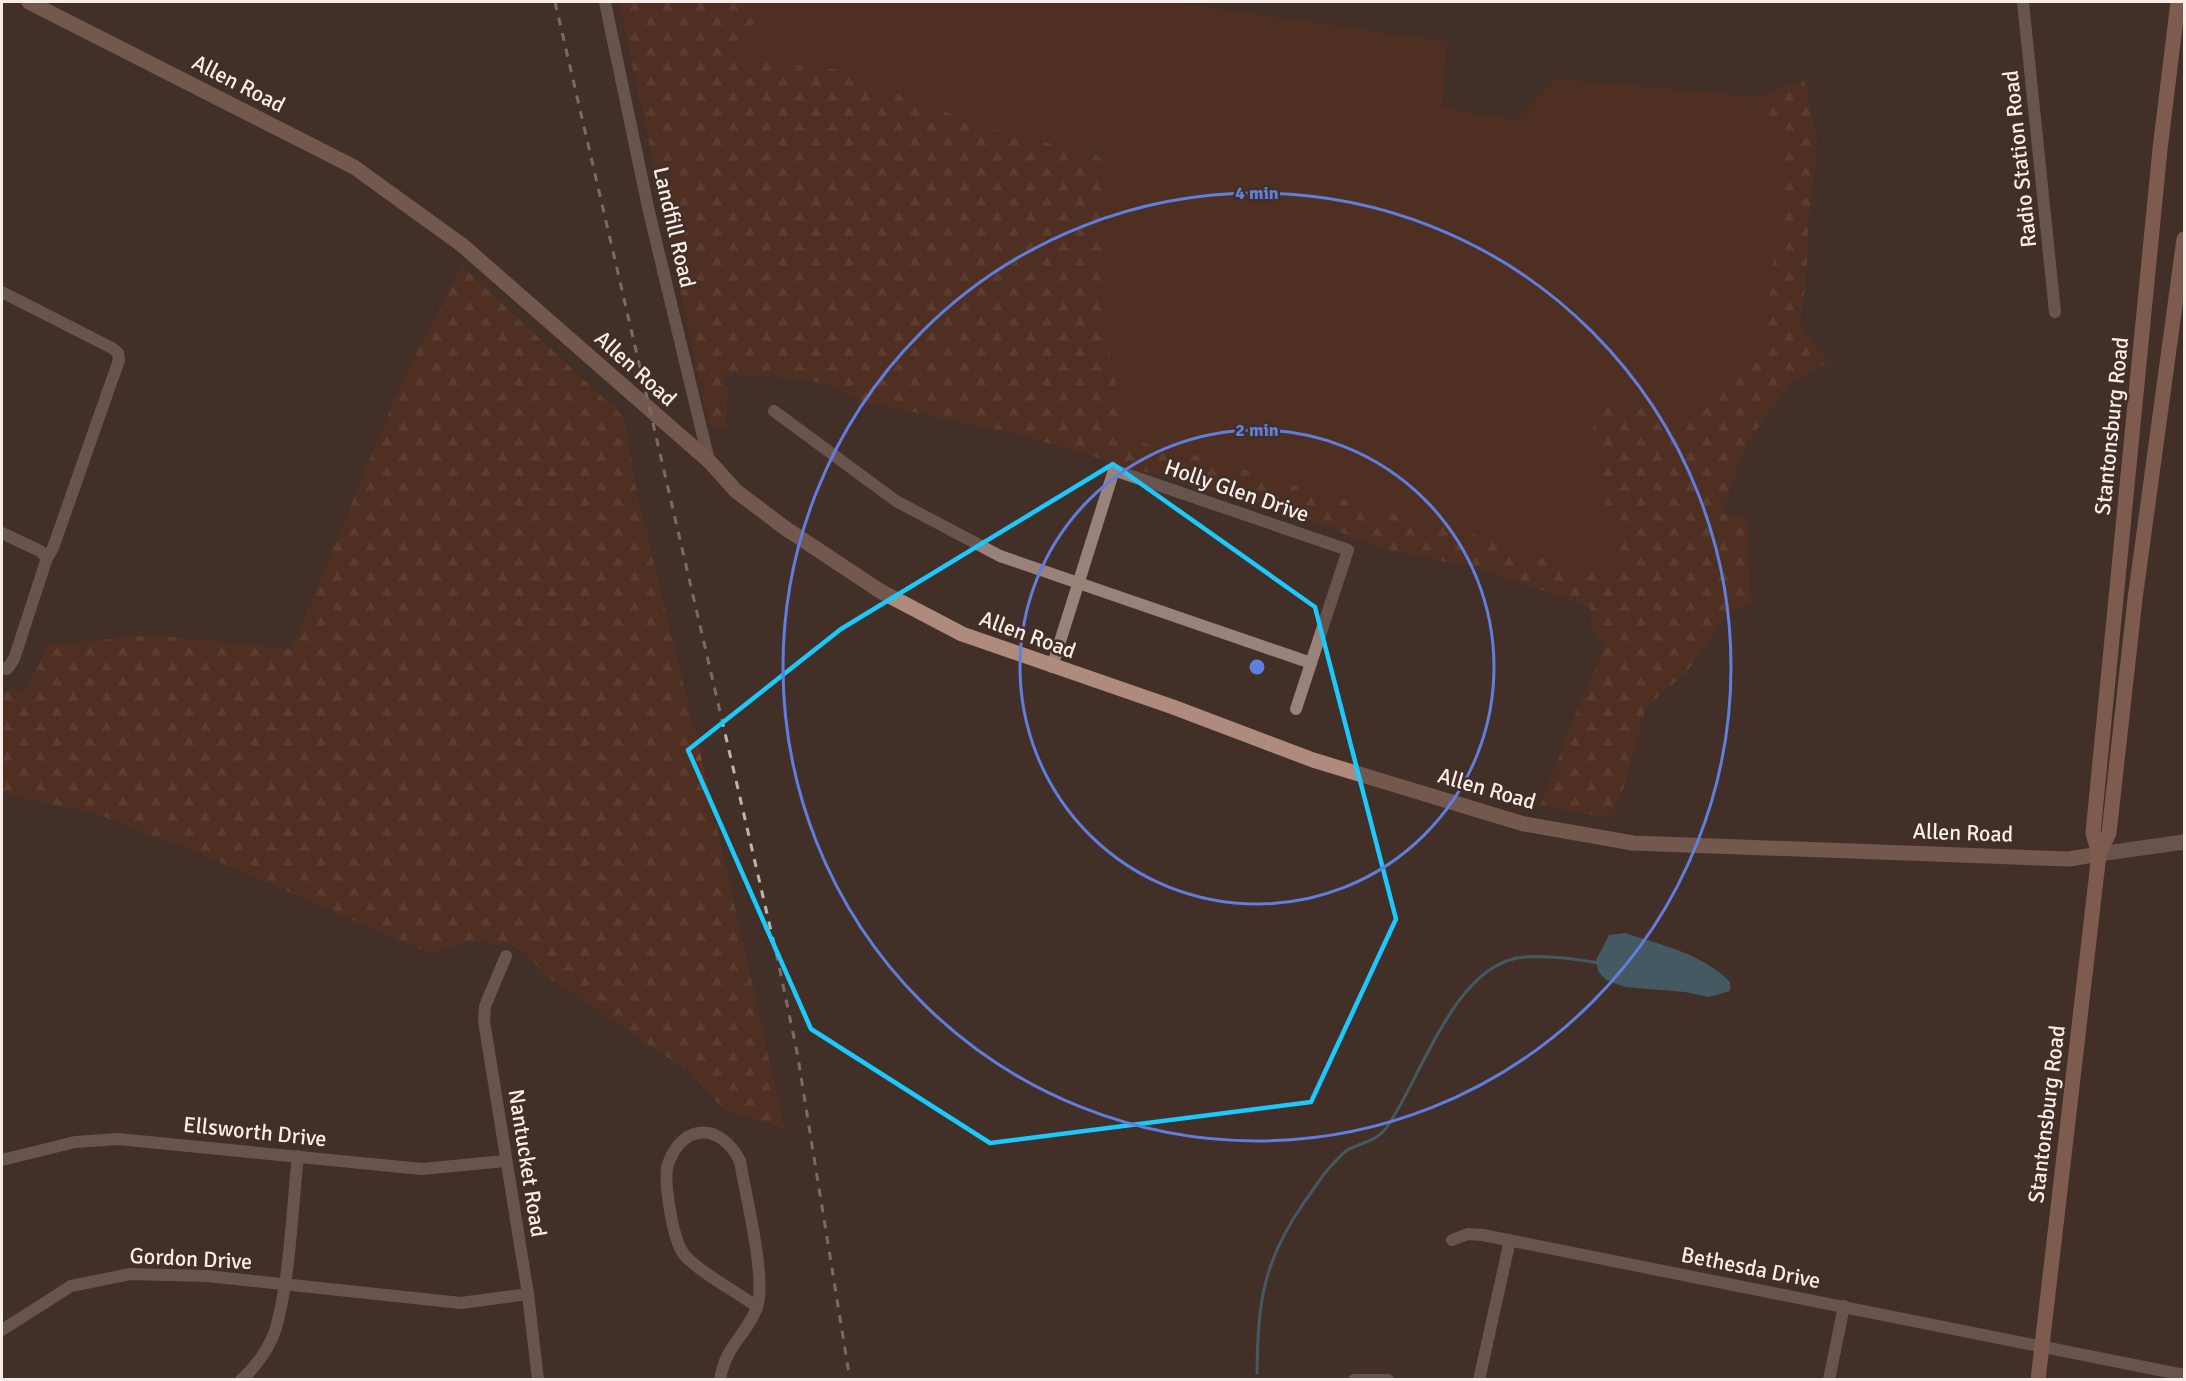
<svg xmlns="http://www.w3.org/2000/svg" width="2186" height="1381" font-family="Signika,sans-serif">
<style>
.green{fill:#61301b}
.forest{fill:url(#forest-firs)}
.water{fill:#478da7}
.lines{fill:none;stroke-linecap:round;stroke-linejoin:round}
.stream{stroke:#478da7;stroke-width:3}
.minor{stroke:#98827a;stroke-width:12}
.tertiary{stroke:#98827a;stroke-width:15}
.secondary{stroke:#af8b7d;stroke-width:15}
.primary{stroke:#c6937f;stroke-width:15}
.rail{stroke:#c0b2ac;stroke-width:3;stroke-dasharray:8 8;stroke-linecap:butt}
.marked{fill:none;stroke:#1bc9fc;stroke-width:4.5;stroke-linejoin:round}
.ring{fill:none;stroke:#5f7edd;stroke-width:3}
.labels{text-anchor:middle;stroke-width:5;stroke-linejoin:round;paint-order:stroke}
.street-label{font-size:22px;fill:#f9ede9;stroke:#423028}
.centre{fill:#5f7edd;stroke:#423028;stroke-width:3}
.ring-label{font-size:18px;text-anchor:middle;font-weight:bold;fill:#5f7edd;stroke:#423028;stroke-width:5;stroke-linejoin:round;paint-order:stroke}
</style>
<defs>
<pattern id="forest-firs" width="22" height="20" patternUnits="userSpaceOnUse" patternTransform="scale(1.5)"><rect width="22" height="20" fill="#61301b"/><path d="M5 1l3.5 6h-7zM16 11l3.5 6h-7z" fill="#784e3c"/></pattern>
</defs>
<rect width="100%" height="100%" fill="#423028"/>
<!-- green -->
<path class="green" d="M761,2H1169L1447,42L1442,108L1517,120L1556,79L1761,97L1786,162L1764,336L1718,385L1707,408L1676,419L1637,406L1616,552L1617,575L1570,568L1450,526L1373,509L1175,449L1121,439L1124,426L1106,331L1108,158L981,126L741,58Z"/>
<!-- forest -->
<g class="forest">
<path d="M619,2H761L741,58L839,70L981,126L1108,158L1106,331L1124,426L1121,439L1176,449L1373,509L1451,526L1570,568L1616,575V552L1592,442L1595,406L1608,402L1637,406L1676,419L1707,408L1718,385L1764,336L1786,162L1761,97L1804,79L1818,142L1809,216L1806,281L1800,327L1829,362L1790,383L1745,446L1722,513L1747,518L1751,602L1729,612L1686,673L1646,707L1625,783L1612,819L1541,805L1569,730L1605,645L1591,627L1590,607L1481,569L1378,548L1316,522L1020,435L861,401L831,386L802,379L724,373L727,397L725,428L709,425Z"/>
<path d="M462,266L625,418L637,494L696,735L785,1129L724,1110L691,1073L549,978L519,948L471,940L432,954L196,852L94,813L2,794V692L27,689L47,645L152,635L292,649L400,385Z"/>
</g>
<!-- water -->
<path class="water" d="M1625,933C1661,945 1703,954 1730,982V991L1709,997L1685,992L1625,987L1606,980L1598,971L1596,960L1609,935Z"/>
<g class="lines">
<!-- stream -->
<path class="stream" d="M1257,1373C1258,1301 1263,1261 1305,1201C1314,1189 1322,1175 1332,1165C1337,1160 1343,1152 1349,1149C1364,1142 1377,1141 1387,1127C1421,1078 1453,970 1517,958C1539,954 1575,959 1599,963"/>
<!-- minor -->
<g class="minor">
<path d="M605,2L649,212L709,461"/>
<path d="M2023,2L2055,312"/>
<path d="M2,292L112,348L118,353L119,360L53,548L47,558"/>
<path d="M774,411L896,501L1000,556L1311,663"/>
<path d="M2,533L40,551L47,558L14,659L7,669L2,668"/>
<path d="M1052,667L1114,470L1348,550L1296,709"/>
<path d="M506,956L485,1006L484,1021L528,1294L538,1380"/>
<path d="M2,1160L75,1142L118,1139L422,1169L505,1161"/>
<path d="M1452,1240L1468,1234L1483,1235L2184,1375"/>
<path d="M2,1330L71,1286L130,1274L207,1276L461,1303L528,1294"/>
<path d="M241,1380C255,1368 269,1348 275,1331C290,1282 292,1208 298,1156"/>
<path d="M720,1380C725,1345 748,1334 757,1307C767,1279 745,1193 740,1161C721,1123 683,1122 668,1164C663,1181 673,1239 683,1253C694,1269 740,1294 757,1307"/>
<path d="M1354,1380H1388"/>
<path d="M1479,1380L1510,1240"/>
<path d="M1829,1380L1844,1306"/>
</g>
<!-- tertiary -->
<path class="tertiary" d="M2099,854L2184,842"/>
<!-- secondary -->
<path class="secondary" d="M29,2L354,167L462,245L709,461L736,491L785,528L880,591L962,634L1173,707L1313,760L1524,824L1633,843L2069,859L2099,854"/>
<!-- primary -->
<g class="primary">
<path d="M2099,854L2093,833L2160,149L2178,2"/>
<path d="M2038,1380L2099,854L2109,833L2135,599L2184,239"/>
</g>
<!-- rail -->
<path class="rail" d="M555,2L778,961L797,1052L850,1380"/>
</g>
<!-- marked area -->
<path d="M0 0H2186V1381H0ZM1113,464L1315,607L1396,919L1311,1102L990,1143L811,1029L688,750L841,629Z" fill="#423028" fill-opacity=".55" fill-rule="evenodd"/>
<path class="marked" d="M1113,464L1315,607L1396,919L1311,1102L990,1143L811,1029L688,750L841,629Z"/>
<!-- distance rings -->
<g class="ring">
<circle cx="1257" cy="667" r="237"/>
<circle cx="1257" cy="667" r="474"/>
</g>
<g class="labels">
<!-- street labels -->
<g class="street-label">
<text transform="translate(239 83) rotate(27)" y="8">Allen Road</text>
<text transform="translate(2019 159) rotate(-96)" y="8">Radio Station Road</text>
<text transform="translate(675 227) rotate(77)" y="8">Landfill Road</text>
<text transform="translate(636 368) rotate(42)" y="8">Allen Road</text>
<text transform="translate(2111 426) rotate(-84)" y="8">Stantonsburg Road</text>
<text transform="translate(1237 490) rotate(19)" y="8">Holly Glen Drive</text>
<text transform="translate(1028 634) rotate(20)" y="8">Allen Road</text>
<text transform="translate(1487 788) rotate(16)" y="8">Allen Road</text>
<text transform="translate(1963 832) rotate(2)" y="8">Allen Road</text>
<text transform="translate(2046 1114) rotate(-83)" y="8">Stantonsburg Road</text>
<text transform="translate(255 1131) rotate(6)" y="8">Ellsworth Drive</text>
<text transform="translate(528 1163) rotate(81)" y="8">Nantucket Road</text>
<text transform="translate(191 1258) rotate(3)" y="8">Gordon Drive</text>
<text transform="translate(1751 1267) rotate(11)" y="8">Bethesda Drive</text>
</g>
</g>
<circle cx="1257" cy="667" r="9" class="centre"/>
<g class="ring-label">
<text x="1257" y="199">4 min</text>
<text x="1257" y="436">2 min</text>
</g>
<!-- border -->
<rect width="2186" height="1381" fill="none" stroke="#f9ede9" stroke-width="6"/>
</svg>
